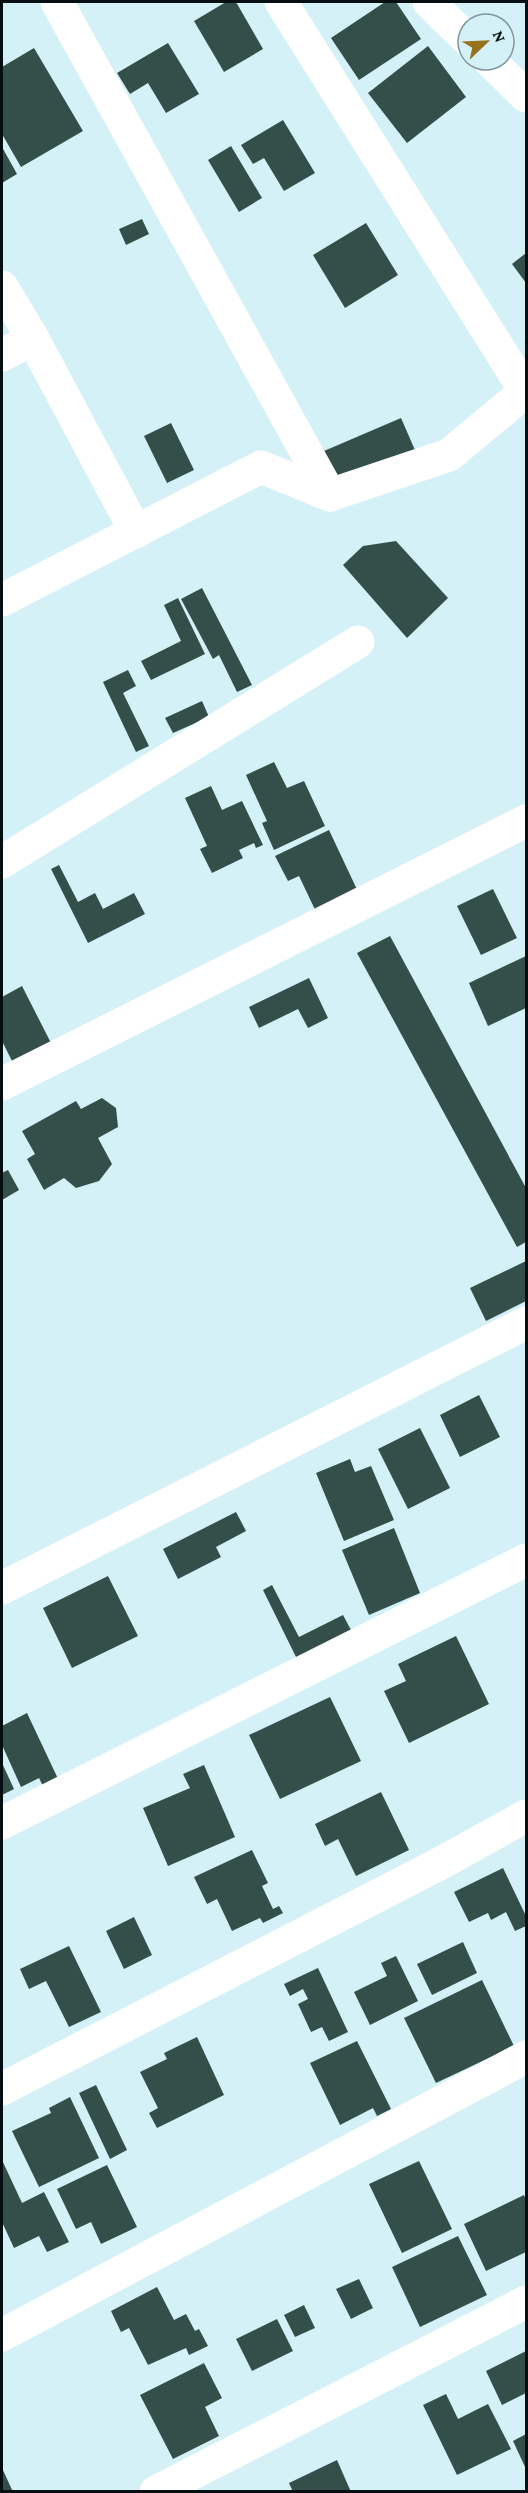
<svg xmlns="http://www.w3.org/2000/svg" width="528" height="2493" font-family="'Crimson Pro',serif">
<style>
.building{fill:#344e4a}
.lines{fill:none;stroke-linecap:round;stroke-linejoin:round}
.minor{stroke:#fff;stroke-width:33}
</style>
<rect width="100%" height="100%" fill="#d3f1f7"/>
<!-- building -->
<g class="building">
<path d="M226,2H236L263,49L224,72L194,21Z"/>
<path d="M385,2H396L421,39L359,80L331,38Z"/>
<path d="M168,43L199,94L166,113L148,83L130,94L117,73Z"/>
<path d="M428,46L466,97L407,143L368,93Z"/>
<path d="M34,48L83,131L21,167L2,134V67Z"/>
<path d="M283,120L315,173L284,191L264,158L253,164L241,145Z"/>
<path d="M231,146L262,198L239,212L208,160Z"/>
<path d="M2,147L17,174L2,183Z"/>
<path d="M142,219L149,234L126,245L119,229Z"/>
<path d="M366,223L398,275L345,308L313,255Z"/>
<path d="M526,253V283L512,264Z"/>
<path d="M401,418L418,457L340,491L324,451Z"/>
<path d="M171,423L194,470L167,483L144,436Z"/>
<path d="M396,541L448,598L407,638L343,565L363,546Z"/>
<path d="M202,588L252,685L237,692L219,655L213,659L181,599Z"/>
<path d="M178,598L205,654L151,680L141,661L181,641L164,605Z"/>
<path d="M128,670L136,686L123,693L149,746L136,752L103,682Z"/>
<path d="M202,701L209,717L173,733L165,718Z"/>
<path d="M274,762L287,788L304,781L325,826L274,850L262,823L267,821L246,775Z"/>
<path d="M211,786L222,810L242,801L263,845L256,848L254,843L239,850L243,858L212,873L200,849L207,846L185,798Z"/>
<path d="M329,830L361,898L319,918L299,876L288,881L275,856Z"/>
<path d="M59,865L78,902L95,893L103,909L134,893L145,914L88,943L51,869Z"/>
<path d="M493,889L517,938L481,955L457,906Z"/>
<path d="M390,936L526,1188V1242L517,1247L357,953Z"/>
<path d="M526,956V1008L488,1026L469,983Z"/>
<path d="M309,978L328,1018L308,1028L298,1009L259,1028L249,1007Z"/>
<path d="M22,986L51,1043L13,1063L2,1041V997Z"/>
<path d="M102,1098L116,1108L118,1127L98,1138L112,1164L99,1181L76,1188L64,1178L44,1190L27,1159L35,1154L22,1131L76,1101L81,1109Z"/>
<path d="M8,1170L19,1190L2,1200V1173Z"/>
<path d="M526,1261V1301L486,1321L470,1288Z"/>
<path d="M479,1395L500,1437L460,1457L440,1415Z"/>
<path d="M420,1428L450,1488L408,1509L378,1449Z"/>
<path d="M350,1459L355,1472L371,1466L394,1520L344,1541L316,1473Z"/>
<path d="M236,1512L246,1531L216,1547L221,1557L178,1579L163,1549Z"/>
<path d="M394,1528L420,1593L369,1615L342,1550Z"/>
<path d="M108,1576L138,1636L72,1668L43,1608Z"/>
<path d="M272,1585L299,1637L343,1615L352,1632L297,1659L263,1590Z"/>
<path d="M456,1636L489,1704L409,1743L384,1691L406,1681L398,1664Z"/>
<path d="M330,1697L361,1761L280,1799L249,1735Z"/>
<path d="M27,1713L60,1783L45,1790L39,1778L21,1787L2,1745V1726Z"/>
<path d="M2,1763L14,1789L2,1795Z"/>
<path d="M204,1765L235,1837L168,1866L143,1808L190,1788L183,1774Z"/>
<path d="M381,1792L409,1850L356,1876L338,1839L325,1846L315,1824Z"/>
<path d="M252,1850L268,1883L262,1886L273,1909L279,1906L283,1913L263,1923L260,1918L232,1931L217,1899L207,1904L194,1877Z"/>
<path d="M503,1868L526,1916V1926L515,1931L506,1912L491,1920L488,1913L469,1922L454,1892Z"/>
<path d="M134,1917L152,1955L124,1969L106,1931Z"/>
<path d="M463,1942L477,1973L432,1995L417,1964Z"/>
<path d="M69,1946L101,2012L69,2027L46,1981L29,1989L20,1969Z"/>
<path d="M396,1956L418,2001L370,2025L354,1992L387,1976L381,1963Z"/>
<path d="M318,1968L348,2032L329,2041L322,2027L311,2032L298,2004L308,1999L303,1989L290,1996L284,1984Z"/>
<path d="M482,1980L514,2046L436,2083L404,2018Z"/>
<path d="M197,2037L224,2095L157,2128L149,2113L158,2108L140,2072L167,2059L164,2053Z"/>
<path d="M357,2041L391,2109L377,2116L373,2108L340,2125L310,2063Z"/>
<path d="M96,2085L127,2150L110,2159L79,2093Z"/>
<path d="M70,2097L99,2158L39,2187L12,2131L51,2113L49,2108Z"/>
<path d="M2,2160L22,2203L44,2192L69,2242L47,2252L39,2236L14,2248L2,2222Z"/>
<path d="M419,2161L452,2229L402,2253L369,2184Z"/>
<path d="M107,2165L137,2227L101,2244L91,2222L76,2229L57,2189Z"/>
<path d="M524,2195L526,2200V2252L486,2271L464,2224Z"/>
<path d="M458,2236L487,2295L420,2327L392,2267Z"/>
<path d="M359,2279L373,2308L351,2319L336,2289Z"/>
<path d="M157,2287L174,2320L186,2314L195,2331L199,2329L208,2346L189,2355L186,2348L148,2365L129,2328L121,2332L111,2311Z"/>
<path d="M304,2305L315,2328L295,2337L284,2315Z"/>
<path d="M277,2319L293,2351L252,2371L236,2339Z"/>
<path d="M526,2351V2393L502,2405L486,2371Z"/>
<path d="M204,2363L222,2398L205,2407L219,2436L173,2459L140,2395Z"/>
<path d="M446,2394L458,2419L488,2404L511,2449L457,2475L423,2405Z"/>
<path d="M526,2434V2469L513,2441Z"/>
<path d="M337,2460L351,2492H293L289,2483Z"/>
<path d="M2,2468L13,2492H2Z"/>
</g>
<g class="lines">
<!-- minor -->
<g class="minor">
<path d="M57,2L330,495"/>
<path d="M281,2L526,392"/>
<path d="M429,2L468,40"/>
<path d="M489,60L526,96"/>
<path d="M2,287L33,339L136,532"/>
<path d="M2,355L33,339"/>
<path d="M2,600L261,467L330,495L449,455L526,391"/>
<path d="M2,862L358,642"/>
<path d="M2,1084L526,821"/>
<path d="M2,1588L526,1323"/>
<path d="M2,1823L526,1560"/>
<path d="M2,2089L443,1862L526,1816"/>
<path d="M2,2335L526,2057"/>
<path d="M156,2492L526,2302"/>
</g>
</g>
<!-- border -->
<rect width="528" height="2493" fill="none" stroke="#050e10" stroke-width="6"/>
<!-- north arrow -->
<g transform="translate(486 42) rotate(67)"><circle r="28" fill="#d3f1f7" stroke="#81969b" stroke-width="1.5"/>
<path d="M0-4.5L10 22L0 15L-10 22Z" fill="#97711b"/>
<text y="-9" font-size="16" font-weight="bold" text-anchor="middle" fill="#050e10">N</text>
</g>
</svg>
